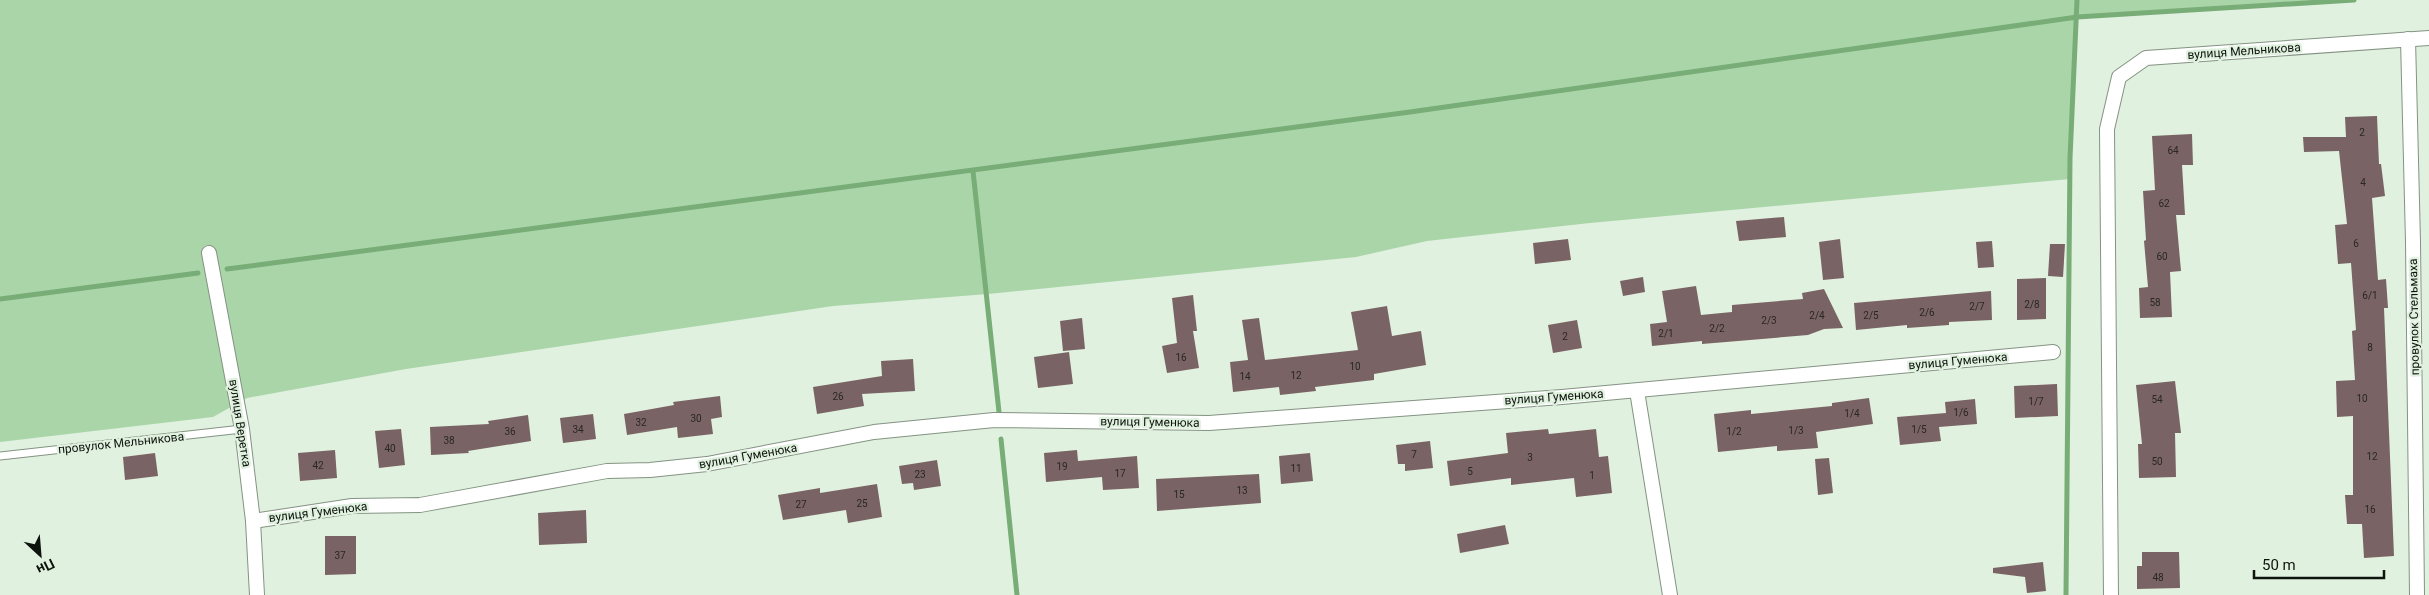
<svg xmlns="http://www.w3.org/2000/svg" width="2429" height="595" font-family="Roboto,sans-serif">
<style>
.green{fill:#aad5a9}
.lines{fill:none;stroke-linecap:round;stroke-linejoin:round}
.stream{stroke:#78ad77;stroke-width:5}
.building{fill:#7a6364}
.service-casing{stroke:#849383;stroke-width:9}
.minor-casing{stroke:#849383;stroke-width:16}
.service{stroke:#fff;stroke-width:7}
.minor{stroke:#fff;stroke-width:14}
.labels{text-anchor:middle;stroke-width:4.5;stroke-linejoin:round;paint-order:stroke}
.number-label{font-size:10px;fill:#282723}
.street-label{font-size:12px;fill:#0d130d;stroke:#e0f1df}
</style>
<rect width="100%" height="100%" fill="#e0f1df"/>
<!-- green -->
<path class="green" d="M0,0H2354L2077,17L2070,179L1590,223L1427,241L1356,257L988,294L833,306L406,369L247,398L213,417L0,442Z"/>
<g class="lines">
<!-- stream -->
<g class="stream">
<path d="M973,171L999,412"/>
<path d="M227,269L1410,112L2077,17L2354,0"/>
<path d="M0,299L198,273"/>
<path d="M1001,439L1017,595"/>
<path d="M2066,595L2070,158L2077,0"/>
</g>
</g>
<!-- building -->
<g class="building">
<path d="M2377,116L2379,164H2381L2385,196L2372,198L2378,280L2386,279L2388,308H2384L2394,556L2364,558L2362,524H2347L2345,495H2353V416L2337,417L2336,381L2355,380L2352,331L2356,330L2351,263L2338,264L2335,225L2347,224L2339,151L2304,152L2303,137H2346L2345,117Z"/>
<path d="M2192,134L2193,165H2182L2185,215H2176L2181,271L2170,272L2172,317L2140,318L2139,288L2148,287L2144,241L2146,240L2143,191L2155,190L2152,136Z"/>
<path d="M1784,217L1786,237L1739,241L1736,221Z"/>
<path d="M1568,239L1571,260L1535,264L1533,243Z"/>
<path d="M1840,239L1844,278L1823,280L1819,242Z"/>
<path d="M1992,241L1994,267L1978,268L1976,242Z"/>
<path d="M2050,244H2065L2063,277L2048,276Z"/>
<path d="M1643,277L1645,292L1623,296L1620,281Z"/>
<path d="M2046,278V319L2017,320V279Z"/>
<path d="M1696,286L1701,315L1732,312V305L1803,299L1802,293L1824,289L1843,328L1824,329L1808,335L1702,344V341L1652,346L1650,324L1667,322L1662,291Z"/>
<path d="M1991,291L1992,320L1949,322V325L1907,328V325L1856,330L1854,303Z"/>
<path d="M1193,295L1197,331H1193L1199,368L1167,373L1162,346L1177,343L1172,298Z"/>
<path d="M1387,306L1392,336L1421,331L1426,365L1374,374V380L1315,387L1316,391L1280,395L1279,387L1233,392L1230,362L1248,360L1242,320L1259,318L1265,360L1358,350L1351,312Z"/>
<path d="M1082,318L1085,349L1063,351L1060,321Z"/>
<path d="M1577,320L1582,348L1553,353L1548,325Z"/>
<path d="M1069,352L1073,384L1038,388L1034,357Z"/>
<path d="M913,359L915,391L862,394L864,406L817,414L813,387L882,376L881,361Z"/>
<path d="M2175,381L2181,433H2175L2176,477L2139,478L2138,444H2142L2136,385Z"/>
<path d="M2057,384L2058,416L2015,418L2014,386Z"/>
<path d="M720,396L722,417L711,419L713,434L678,438L677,427L627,435L624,414L674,405L673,402Z"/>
<path d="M1869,398L1873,424L1816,432L1818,448L1777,451V446L1718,452L1714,414L1751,410V414L1832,406V403Z"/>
<path d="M1975,399L1977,424L1939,427L1941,441L1900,445L1897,417L1946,413L1945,402Z"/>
<path d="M593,414L596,439L563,443L560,418Z"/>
<path d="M528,415L531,441L468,451L469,453L431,455L430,427L489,424L488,421Z"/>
<path d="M401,429L405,465L379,468L375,431Z"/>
<path d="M1548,429L1549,434L1596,429L1599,457L1608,456L1612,493L1576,497L1574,478L1511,485V478L1450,486L1447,461L1508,453L1506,433Z"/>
<path d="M1430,441L1433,468L1405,471V464H1398L1396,445Z"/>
<path d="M335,450L337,478L300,481L298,453Z"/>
<path d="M1077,450L1078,461L1137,456L1139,488L1103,490L1102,477L1046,482L1044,453Z"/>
<path d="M155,453L158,476L125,480L123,457Z"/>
<path d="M1310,453L1313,481L1281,484L1279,456Z"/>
<path d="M1829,458L1833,493L1818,495L1815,459Z"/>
<path d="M937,460L941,486L914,490L913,483L902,484L899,466Z"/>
<path d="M1259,474L1261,503L1157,511L1156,479Z"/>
<path d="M877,484L882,517L848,523L846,510L783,520L778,495L820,488V493Z"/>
<path d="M586,510L587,543L539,545L538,513Z"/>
<path d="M1505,525L1509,544L1460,553L1457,534Z"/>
<path d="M325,536H356V574L325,575Z"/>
<path d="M2142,552H2179L2180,588L2137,589V566H2142Z"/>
<path d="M2043,562L2046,591L2027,593L2025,577L1993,573V568Z"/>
</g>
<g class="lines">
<!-- service casing -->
<g class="service-casing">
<path id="service" d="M0,456L242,429"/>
</g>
<!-- minor casing -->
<g class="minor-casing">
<g id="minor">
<path d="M2408,39L2413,242L2417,595"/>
<path d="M209,253L242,429L253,521L257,595"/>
<path d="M1637,391L1670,595"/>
<path d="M253,521L352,506L420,505L607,471L650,470L707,464L874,432L994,420L1209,423L1562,397L2053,352"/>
<path d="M2111,595L2107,129L2119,77L2146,58L2429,38"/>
</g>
</g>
<!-- service -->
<use href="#service" class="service"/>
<!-- minor -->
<use href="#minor" class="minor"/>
</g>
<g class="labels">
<!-- number labels -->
<g class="number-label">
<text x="2362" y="136">2</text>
<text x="2173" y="154">64</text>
<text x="2363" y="186">4</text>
<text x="2164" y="207">62</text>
<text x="2356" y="247">6</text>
<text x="2162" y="260">60</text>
<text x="2370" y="299">6/1</text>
<text x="2155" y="306">58</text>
<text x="2032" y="308">2/8</text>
<text x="1977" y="310">2/7</text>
<text x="1927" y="316">2/6</text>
<text x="1817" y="319">2/4</text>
<text x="1871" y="319">2/5</text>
<text x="1769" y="324">2/3</text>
<text x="1717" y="332">2/2</text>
<text x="1666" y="337">2/1</text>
<text x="1565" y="340">2</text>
<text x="2370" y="351">8</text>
<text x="1181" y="361">16</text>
<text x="1355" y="370">10</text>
<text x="1296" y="379">12</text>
<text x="1245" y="380">14</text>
<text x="838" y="400">26</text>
<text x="2362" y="402">10</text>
<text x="2157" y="403">54</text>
<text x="2036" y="405">1/7</text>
<text x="1961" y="416">1/6</text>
<text x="1852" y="417">1/4</text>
<text x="696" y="422">30</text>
<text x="641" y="426">32</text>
<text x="578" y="433">34</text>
<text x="1919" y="433">1/5</text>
<text x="1796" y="434">1/3</text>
<text x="510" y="435">36</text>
<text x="1734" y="435">1/2</text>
<text x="449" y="444">38</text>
<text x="390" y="452">40</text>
<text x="1414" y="458">7</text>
<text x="2372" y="460">12</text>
<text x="1530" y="461">3</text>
<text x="2157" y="465">50</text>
<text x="318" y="469">42</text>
<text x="1062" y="470">19</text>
<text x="1296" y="472">11</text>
<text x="1470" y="475">5</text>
<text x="1120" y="477">17</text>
<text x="920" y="478">23</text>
<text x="1592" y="479">1</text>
<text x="1242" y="494">13</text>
<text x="1179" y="498">15</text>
<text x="862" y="507">25</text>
<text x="801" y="508">27</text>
<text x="2370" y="513">16</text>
<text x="340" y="559">37</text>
<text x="2158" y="581">48</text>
</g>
<!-- street labels -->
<g class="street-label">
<text transform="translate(2244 51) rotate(-4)" y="4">вулиця Мельникова</text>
<text transform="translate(2414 317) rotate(-91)" y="4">провулок Стельмаха</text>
<text transform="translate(1958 361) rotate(-5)" y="4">вулиця Гуменюка</text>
<text transform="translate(1554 397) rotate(-4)" y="4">вулиця Гуменюка</text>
<text transform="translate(1150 422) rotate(1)" y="4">вулиця Гуменюка</text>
<text transform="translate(240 423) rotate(81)" y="4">вулиця Веретка</text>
<text transform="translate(121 443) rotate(-6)" y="4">провулок Мельникова</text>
<text transform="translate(748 456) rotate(-10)" y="4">вулиця Гуменюка</text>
<text transform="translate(318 512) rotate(-7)" y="4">вулиця Гуменюка</text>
</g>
</g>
<!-- north arrow -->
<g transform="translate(40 555) rotate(154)" stroke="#e0f1df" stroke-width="4" paint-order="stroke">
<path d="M0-4L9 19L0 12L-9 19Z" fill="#0d130d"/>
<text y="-8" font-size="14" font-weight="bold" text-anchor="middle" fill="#0d130d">Пн</text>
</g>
<!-- scale -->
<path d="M2254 570v8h130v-8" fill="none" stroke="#0d130d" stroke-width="2.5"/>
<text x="2262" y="570" font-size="15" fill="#0d130d" stroke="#e0f1df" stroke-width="4" paint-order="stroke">50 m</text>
</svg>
